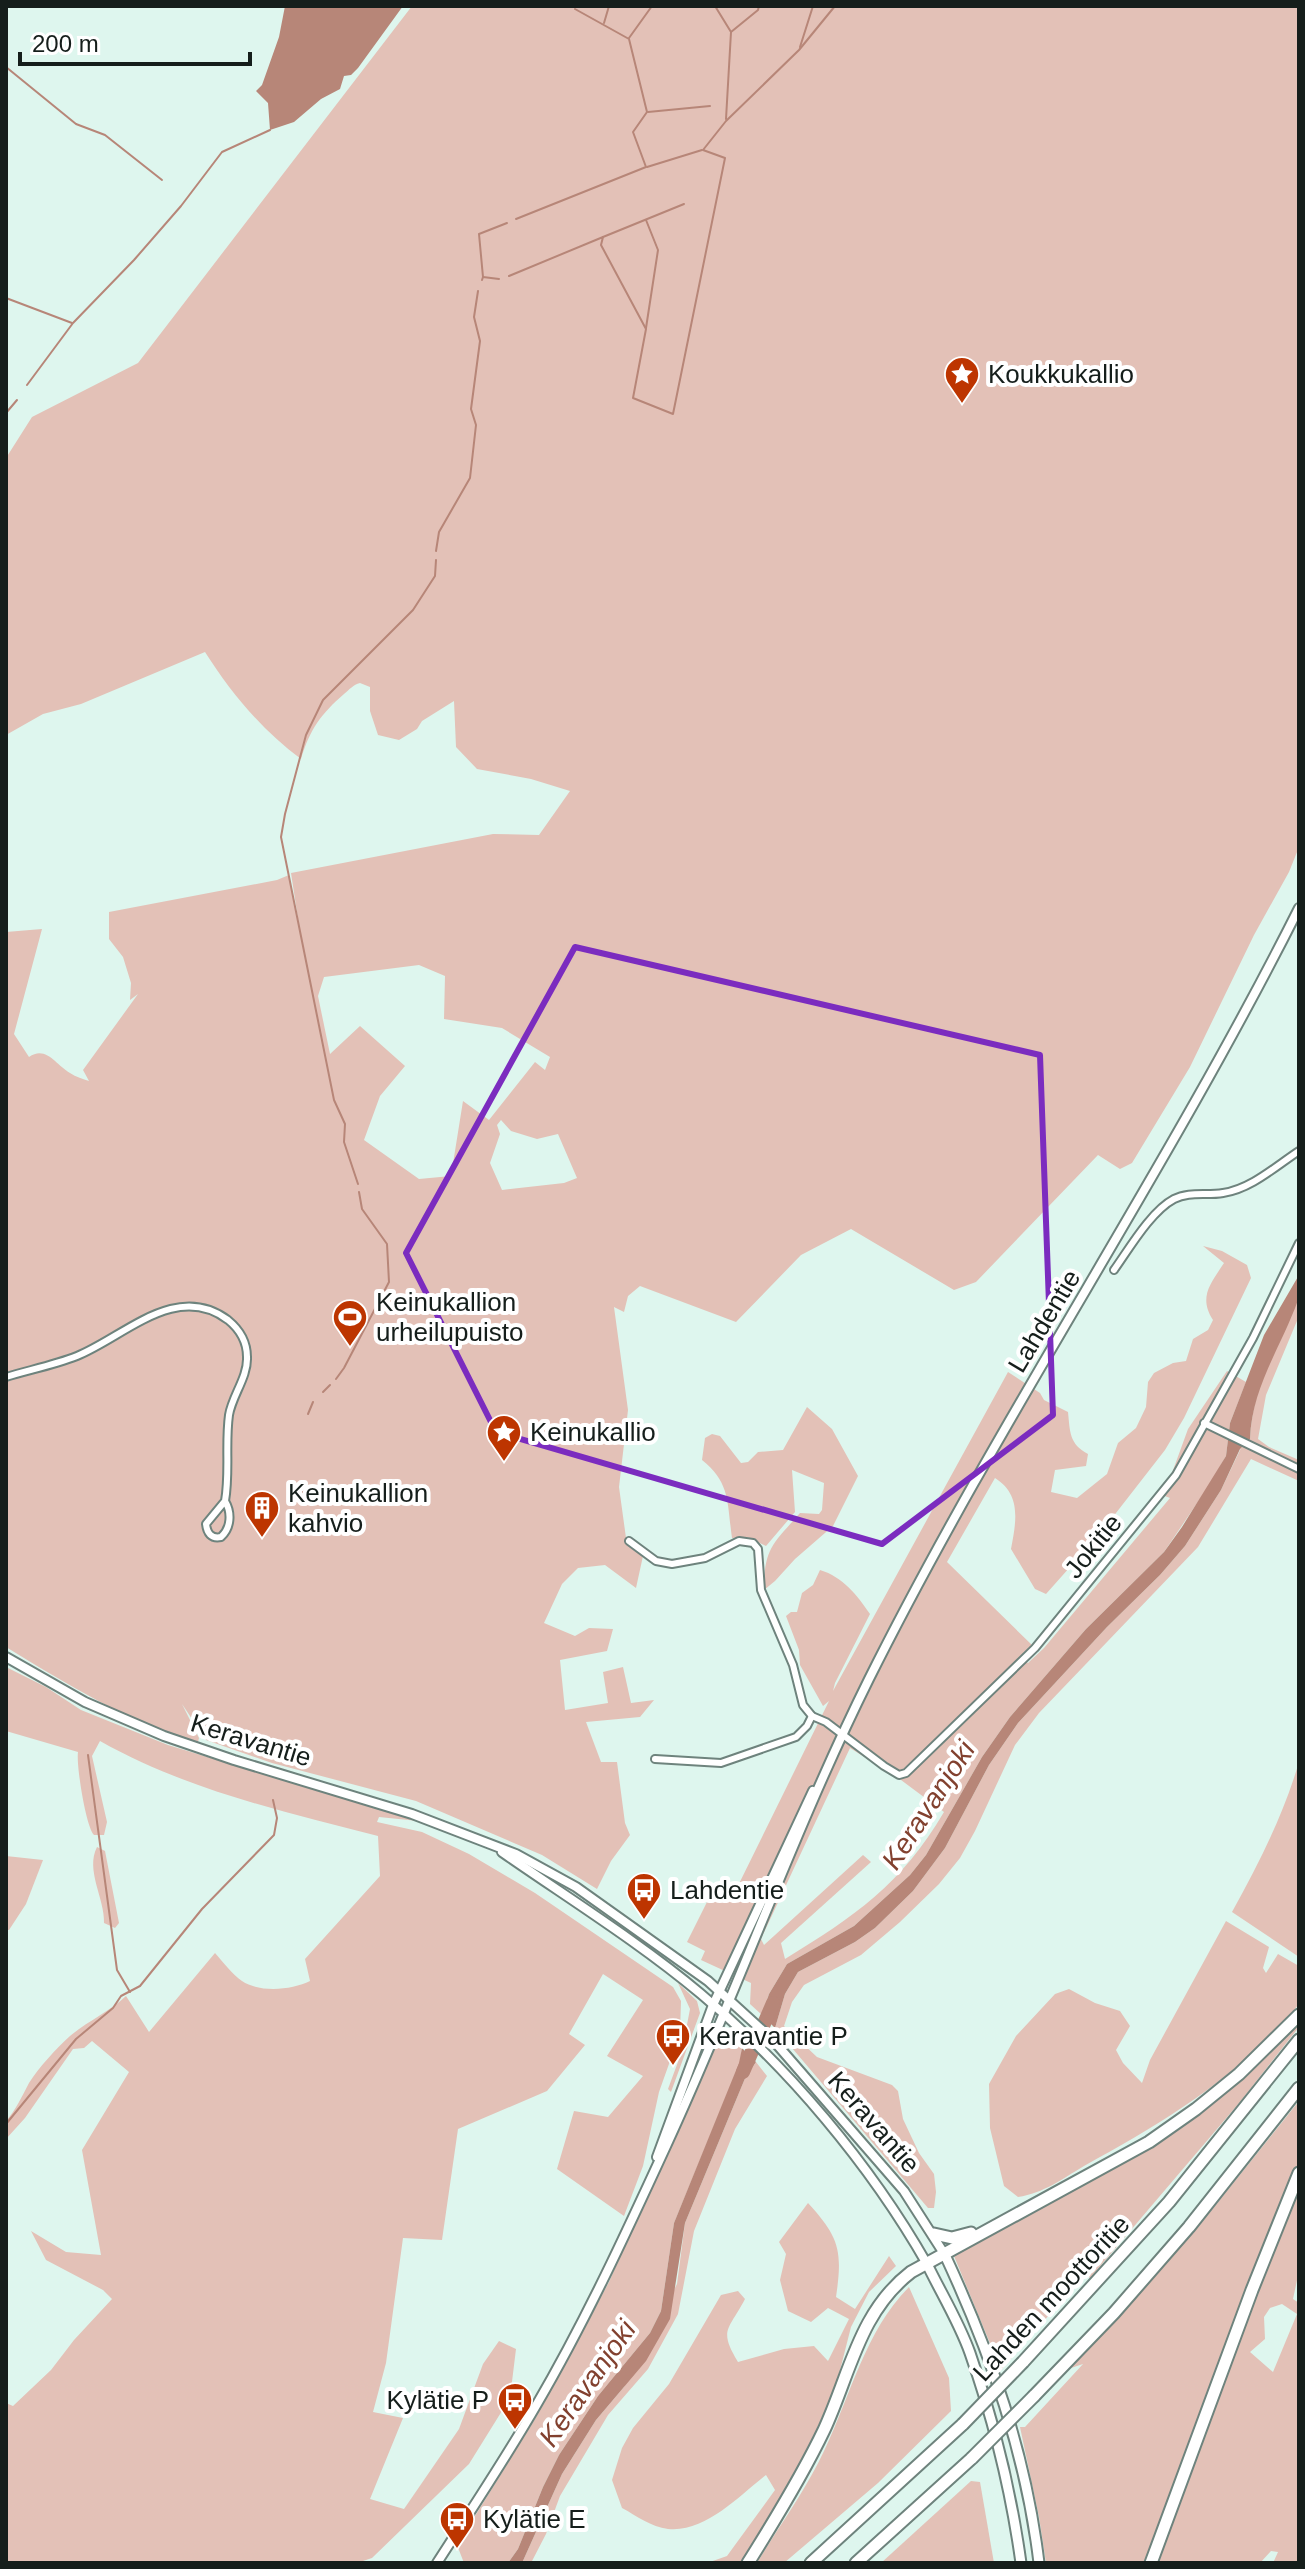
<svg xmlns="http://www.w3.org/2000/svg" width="1305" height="2569" font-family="Arial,sans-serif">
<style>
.green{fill:#e3c1b7;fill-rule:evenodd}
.water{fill:#b78678}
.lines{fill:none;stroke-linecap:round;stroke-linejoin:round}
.stream{stroke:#b78678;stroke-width:2}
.river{stroke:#b78678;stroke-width:14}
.street-casing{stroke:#6e837d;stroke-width:10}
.secondary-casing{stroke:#6e837d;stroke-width:12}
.primary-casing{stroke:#6e837d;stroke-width:13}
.highway-casing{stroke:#6e837d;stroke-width:15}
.street{stroke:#fff;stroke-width:6}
.secondary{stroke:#fff;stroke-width:8}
.primary{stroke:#fff;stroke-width:9}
.highway{stroke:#fff;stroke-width:11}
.highway-bridge-casing{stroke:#6e837d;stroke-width:15;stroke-linecap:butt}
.highway-bridge{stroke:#fff;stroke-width:11}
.marked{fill:none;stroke:#7b2cbf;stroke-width:6;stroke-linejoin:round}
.labels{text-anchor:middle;stroke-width:8;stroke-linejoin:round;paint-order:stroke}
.poi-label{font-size:26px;fill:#151e1b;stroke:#fff;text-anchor:start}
.street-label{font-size:26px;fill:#151e1b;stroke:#fff}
.water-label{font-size:28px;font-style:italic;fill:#82412f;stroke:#fff}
</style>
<rect width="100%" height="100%" fill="#def6ee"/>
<!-- green -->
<g class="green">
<path d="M412,6H1299V847L1289,872L1254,935L1190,1067L1132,1163L1120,1169L1098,1155L976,1282L954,1290L851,1229L801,1255L736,1322L640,1286L628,1296L624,1312L614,1307L628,1410L619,1487L626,1538L643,1556L636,1588L605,1565L578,1568L562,1584L544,1623L575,1636L589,1628L613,1629L607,1651L560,1660L565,1710L608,1703L603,1672L623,1667L631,1703L654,1700L640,1717L586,1722L601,1762H617L625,1823L630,1835L611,1861L597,1889L542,1855L416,1801L272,1763L206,1740L182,1704L199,1738L198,1742C129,1723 67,1684 6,1647V932L42,929L14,1034L29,1057C46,1045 56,1065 70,1073C76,1077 83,1079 89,1081L83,1070L138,994L130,1000L131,983L123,957L109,939V912L277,880L289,875L299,925L291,873L493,834L539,835L570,791L531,779L477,769L456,747L454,701L422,721L417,729L399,740L378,735L370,711V687L360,683C353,685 350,689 344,694C321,714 310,729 301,759C262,730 231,693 205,652L81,704L43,714L6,735V458L32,417L138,363ZM419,965L445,976L444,1019L502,1028L550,1057L545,1070L535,1062L489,1120L463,1101L451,1176L419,1179L364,1140L380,1096L405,1066L360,1026L330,1054L318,996L324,977ZM501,1120L511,1131L537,1139L558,1134L577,1178L564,1183L502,1190L490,1163L500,1134L497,1125Z"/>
<path d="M1203,1246L1222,1251L1247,1265L1251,1278L1184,1418L1165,1450L1102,1531L1046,1594L1035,1589L1011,1549C1016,1522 1022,1495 995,1478L947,1562L1032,1645L1019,1657L1028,1663L1044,1648L1170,1498L1157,1493L1172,1473L1188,1429L1227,1371L1246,1382L1230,1423L1226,1456L1210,1484L1164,1552L1086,1629L1010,1717L982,1757L926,1855L910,1875L854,1926L787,1964L769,1994L762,2015L750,2004L751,1983L701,1960L705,1951L687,1942L709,1898L718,1895L730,1902L829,1701L823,1706L800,1665L799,1650L786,1616L791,1612H797L802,1593L813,1585L820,1570C843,1577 857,1595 870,1614L835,1683L833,1691L1008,1372L1040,1393L1044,1400L1068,1412C1070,1431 1069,1444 1088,1454L1086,1466L1055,1470L1051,1492L1077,1498L1107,1474L1118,1443L1136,1428L1146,1407L1148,1382L1154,1373L1173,1363L1186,1361L1193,1339L1208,1330L1213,1320C1198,1297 1211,1283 1224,1263ZM850,1748L901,1780L944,1812C901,1885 855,1916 785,1959L781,1943L871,1862L863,1855L764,1945L761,1939Z"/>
<path d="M1299,1298V1316L1266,1395L1258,1439L1269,1447L1299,1460V1481L1251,1459L1198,1547L1039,1713L1015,1745L975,1831L960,1858L939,1884L900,1922L861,1955L804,1985L792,2002L784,2026L817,2057L892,2085L898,2091L903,2119L919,2153L934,2174L936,2192L934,2208H928L775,2028L785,1994L798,1972L855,1942L875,1928L913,1891L945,1848L989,1765L1018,1723L1107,1627L1160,1575L1185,1546L1221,1490L1241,1448L1250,1439C1252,1391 1275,1339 1299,1298Z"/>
<path d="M807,1407L832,1429L858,1476L833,1526L795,1559L775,1581L764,1590C764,1548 773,1544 800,1513L819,1514L822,1510L824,1483L792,1470L795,1512L766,1546L747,1537L732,1538C727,1504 731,1483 702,1460L705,1438L712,1434L720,1436L741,1463L748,1462L758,1452L783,1450Z"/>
<path d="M6,1667L46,1687L81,1710L168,1745L418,1821L379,1817L377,1822L422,1832L469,1854L535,1893L673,1987L681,2001L680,2033L659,2092L643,2166L624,2216L557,2169L574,2111L608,2117L643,2076L607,2056L643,2000L603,1974L569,2034L585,2045L547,2091L458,2129L442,2240L403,2238L386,2363L373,2412L403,2418L370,2499L404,2509L459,2429L483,2364L499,2341L516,2349L510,2398L469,2464L372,2558L357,2563H6V2403L13,2406L51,2370L74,2340L112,2299L103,2290L46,2260L31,2231L66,2252L101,2255L82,2150L129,2072L92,2041L84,2048L73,2049L25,2118L6,2139V2121C16,2110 22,2096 29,2083C39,2067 56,2049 70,2036C88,2021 109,2012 126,1996L149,2032L215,1953C223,1962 232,1974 242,1981C260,1993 292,1990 310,1981L305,1959L380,1876L378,1836C282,1811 187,1790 100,1741L92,1756L107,1822L104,1835H94C86,1827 76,1765 78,1752L6,1731Z"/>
<path d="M1299,1762V1957L1232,1912C1259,1863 1283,1816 1299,1762Z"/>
<path d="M97,1847L105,1851L119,1923L115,1928L104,1923C105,1899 85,1870 97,1847Z"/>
<path d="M6,1856L43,1860L26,1904L9,1930H6Z"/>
<path d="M1226,1921L1269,1947L1263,1968L1266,1973L1278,1954L1299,1966V2004C1240,2076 1165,2122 1084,2166C1062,2179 1044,2193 1018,2197L1004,2186L990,2128L989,2084L1016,2036L1055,1994L1069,1989L1095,2003L1120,2011L1130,2026L1116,2050L1123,2063L1142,2083L1150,2060Z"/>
<path d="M678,1983L697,2001L700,2013L671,2092L668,2089L682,2051L690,2009Z"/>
<path d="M1299,2019V2027L1240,2102L1090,2278L1085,2274L1001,2370L954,2256L1031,2214L1054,2197L1152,2145Z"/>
<path d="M718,2032H725L742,2048L740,2063L674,2223L661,2311L650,2333L598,2396L559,2455L543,2487L518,2549L508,2563H464L457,2545L535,2419L609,2282Z"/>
<path d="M756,2062L767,2076L735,2129L694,2231L678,2314L648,2369L608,2415L560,2496L546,2534L531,2563H522L562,2474L596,2420L624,2387L677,2284L685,2223L746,2076Z"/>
<path d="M1299,2101V2162L1147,2563H1046L1039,2517L1020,2427H1025L1083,2364L1071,2368L1194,2232Z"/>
<path d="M1299,2180V2271L1293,2299L1299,2303V2563H1273L1278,2552L1271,2551L1260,2563H1157ZM1282,2304L1297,2314L1273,2372L1250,2352L1265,2339L1264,2317L1270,2308Z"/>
<path d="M808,2203C839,2237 843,2250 836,2297L855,2309L889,2256L896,2266L869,2292L851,2327L836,2386L810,2444L778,2504L741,2563H707L727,2556L775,2490L766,2475C739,2496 705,2533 668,2529C651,2527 637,2516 622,2508L612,2480L622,2448L633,2428L669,2384L721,2295L738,2291L745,2299C729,2330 718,2329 738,2362L784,2349L814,2346L828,2361L849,2319L828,2308L811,2322L788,2311L780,2280L786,2254L779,2242Z"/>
<path d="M909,2287L949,2378L951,2411L878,2483L784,2563H757C779,2526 806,2490 824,2451C851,2395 865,2331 909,2287Z"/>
<path d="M971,2481L980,2482L994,2563H881Z"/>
</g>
<!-- water -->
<g class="water">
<path d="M285,6H403L358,68L351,75L344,76L340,89L321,99L294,122L270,130L268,103L256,91L262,85L279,37Z"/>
<path d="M1299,1275C1299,1283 1301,1293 1298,1300C1281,1348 1252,1386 1250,1439L1240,1449L1221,1490L1185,1546L1160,1575L1107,1627L1018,1723L989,1765L945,1848L913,1891L875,1928L855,1942L798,1972L785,1994L775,2028L762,2015L769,1994L787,1964L854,1926L910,1875L926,1855L982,1757L1010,1717L1086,1629L1164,1552L1182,1527L1226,1456L1230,1423L1264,1335Z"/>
<path d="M742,2048L756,2062L746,2076L685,2223L670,2319L646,2361L596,2420L562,2474L522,2563H508L518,2549L543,2487L559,2455L598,2396L650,2333L661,2311L674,2223L739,2063Z"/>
</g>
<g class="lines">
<!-- stream -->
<g class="stream">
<path d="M715,6L731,32"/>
<path d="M604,23L609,6"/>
<path d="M629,38L652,6"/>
<path d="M800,47L813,6"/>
<path d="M6,67L76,124L105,135L162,180"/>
<path d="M648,112L710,106"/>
<path d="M726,119L731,32L758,10L759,6"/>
<path d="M647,167L702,150"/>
<path d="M516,219L646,167L633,132L647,112L629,39L575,9"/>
<path d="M646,220L658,250L646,328"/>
<path d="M603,237L684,204"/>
<path d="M509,276L603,237L601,245L646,329L633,398L673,414L725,158L703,150L726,121L799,50L835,6"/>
<path d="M483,277L479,234L507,223"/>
<path d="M482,280L483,277L499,279"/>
<path d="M6,298L72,323"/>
<path d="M27,385L73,323L134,260L181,206L222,152L270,130"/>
<path d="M6,413L17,400"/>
<path d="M436,551L439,532L470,478L476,425L471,409L480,341L474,317L478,291"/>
<path d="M358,1184L344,1142L345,1124L334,1100L281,837L285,814L306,735L323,700L413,610L435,576L436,560"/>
<path d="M336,1379L344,1368L389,1282L387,1244L362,1209L359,1192"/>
<path d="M323,1392L330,1385"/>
<path d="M308,1414L313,1402"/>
<path d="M302,1501L303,1488"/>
<path d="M88,1755L117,1970L130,1992"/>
<path d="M6,2124L76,2039L113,2008L121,1996L140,1986L202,1909L274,1835L277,1818L273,1800"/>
</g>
<!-- river -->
<path class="river" d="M743,2072L773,2003"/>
<!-- street casing -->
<g class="street-casing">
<g id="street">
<path d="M1114,1270C1129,1249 1151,1211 1174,1199C1189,1191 1207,1196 1223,1193C1251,1189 1276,1166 1299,1151"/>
<path d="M6,1377C29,1370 54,1365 77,1356C124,1337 176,1281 228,1320C239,1329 247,1342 247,1357C248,1377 232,1396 229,1415C225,1444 230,1473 225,1501C232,1513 231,1528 221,1537C211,1539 207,1533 206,1524L225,1501"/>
<path d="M1204,1423L1299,1469"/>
<path d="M629,1541L656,1561L672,1564L705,1558L739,1541L753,1543L758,1549L761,1590L793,1665L803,1705L812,1716L826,1722L884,1766L899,1775L906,1773L1035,1648L1176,1475L1253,1338L1299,1243"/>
<path d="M655,1759L721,1763L796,1737L807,1726L812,1716"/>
</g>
</g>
<!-- secondary casing -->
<g class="secondary-casing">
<g id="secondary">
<path d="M6,1657L85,1702L164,1736L234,1760L412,1814L516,1854L576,1887L708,1981L773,2040L904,2191L945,2255"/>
<path d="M502,1852C568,1898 639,1942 701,1994C788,2067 870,2164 927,2264"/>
<path d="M657,2157L713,2005L813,1791"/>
<path d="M437,2563C471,2510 506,2458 537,2404C586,2320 627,2231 667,2144C738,1990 794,1830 869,1679C1001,1415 1167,1171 1299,908"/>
</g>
</g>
<!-- primary casing -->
<g class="primary-casing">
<g id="primary">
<path d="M945,2255C991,2354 1026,2454 1039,2563"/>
<path d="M927,2264C941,2293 959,2322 970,2353C994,2421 1011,2491 1021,2563"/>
</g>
</g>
<!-- highway casing -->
<g class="highway-casing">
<g id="highway">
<path d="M934,2234L952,2238L971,2233"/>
<path d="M1023,2362L1169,2202L1299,2040"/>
<path d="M1034,2396L1114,2313L1189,2227L1299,2088"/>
<path d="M748,2563C775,2520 802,2476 824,2430C850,2374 859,2312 911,2272L1149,2142L1196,2109L1239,2074L1299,2015"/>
<path d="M811,2563L963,2424"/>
<path d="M856,2563L972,2458"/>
<path d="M1151,2563L1252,2290L1299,2173"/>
</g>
</g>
<!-- street -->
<use href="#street" class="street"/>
<!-- secondary -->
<use href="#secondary" class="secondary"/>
<!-- primary -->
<use href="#primary" class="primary"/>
<!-- highway -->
<use href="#highway" class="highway"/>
<!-- highway-bridge casing -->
<g class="highway-bridge-casing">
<g id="highway-bridge">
<path d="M963,2424L1023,2362"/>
<path d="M972,2458L1034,2396"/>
</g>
</g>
<!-- highway-bridge -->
<use href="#highway-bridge" class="highway-bridge"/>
</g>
<!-- marked area -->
<path class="marked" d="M575,947L1040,1055L1053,1415L882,1544L496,1432L406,1253Z"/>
<!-- icons -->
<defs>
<g id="sight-pin" transform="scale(1.8)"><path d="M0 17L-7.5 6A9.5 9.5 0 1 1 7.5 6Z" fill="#bd3500" stroke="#fff"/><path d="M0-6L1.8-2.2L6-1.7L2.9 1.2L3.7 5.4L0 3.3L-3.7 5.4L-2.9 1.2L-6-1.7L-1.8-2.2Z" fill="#fff"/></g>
<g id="stadium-pin" transform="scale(1.8)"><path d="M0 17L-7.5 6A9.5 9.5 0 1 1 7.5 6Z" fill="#bd3500" stroke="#fff"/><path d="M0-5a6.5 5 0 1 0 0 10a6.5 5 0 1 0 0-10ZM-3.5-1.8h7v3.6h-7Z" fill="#fff"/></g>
<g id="building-pin" transform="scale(1.8)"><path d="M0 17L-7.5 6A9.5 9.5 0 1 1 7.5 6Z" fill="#bd3500" stroke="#fff"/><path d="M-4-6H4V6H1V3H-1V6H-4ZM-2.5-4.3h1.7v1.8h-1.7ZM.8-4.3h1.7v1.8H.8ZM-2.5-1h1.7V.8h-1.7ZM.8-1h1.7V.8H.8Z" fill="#fff"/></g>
<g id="bus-pin" transform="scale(1.8)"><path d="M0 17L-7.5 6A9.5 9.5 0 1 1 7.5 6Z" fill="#bd3500" stroke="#fff"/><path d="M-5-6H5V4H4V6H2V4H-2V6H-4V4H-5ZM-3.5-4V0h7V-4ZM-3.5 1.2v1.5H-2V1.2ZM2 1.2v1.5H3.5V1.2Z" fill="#fff"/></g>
</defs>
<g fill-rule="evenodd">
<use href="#sight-pin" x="962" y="374"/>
<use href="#stadium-pin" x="350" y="1317"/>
<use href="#sight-pin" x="504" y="1432"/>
<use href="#building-pin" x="262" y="1508"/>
<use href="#bus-pin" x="644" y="1890"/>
<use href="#bus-pin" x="673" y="2036"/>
<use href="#bus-pin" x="515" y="2400"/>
<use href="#bus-pin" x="457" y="2519"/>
</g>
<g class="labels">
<!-- poi labels -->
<g class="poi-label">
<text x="988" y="383">Koukkukallio</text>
<text x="376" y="1311">Keinukallion<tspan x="376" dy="30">urheilupuisto</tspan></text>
<text x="530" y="1441">Keinukallio</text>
<text x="288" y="1502">Keinukallion<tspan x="288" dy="30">kahvio</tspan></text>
<text x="670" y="1899">Lahdentie</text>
<text x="699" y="2045">Keravantie P</text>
<text x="489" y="2409" text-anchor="end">Kylätie P</text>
<text x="483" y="2528">Kylätie E</text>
</g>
<!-- street labels -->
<g class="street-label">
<text transform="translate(1044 1321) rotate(-59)" y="9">Lahdentie</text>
<text transform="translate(1093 1546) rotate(-51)" y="9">Jokitie</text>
<text transform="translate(251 1740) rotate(17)" y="9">Keravantie</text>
<text transform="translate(874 2122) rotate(49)" y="9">Keravantie</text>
<text transform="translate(1051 2298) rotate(-47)" y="9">Lahden moottoritie</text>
</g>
<!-- water labels -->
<g class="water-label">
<text transform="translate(928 1805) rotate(-57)" y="10">Keravanjoki</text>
<text transform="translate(587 2383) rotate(-55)" y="10">Keravanjoki</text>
</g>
</g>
<!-- border -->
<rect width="1305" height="2569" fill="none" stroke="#151e1b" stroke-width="16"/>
<!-- scale -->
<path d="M20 52v12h230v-12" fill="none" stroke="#151e1b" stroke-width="4"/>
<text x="32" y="52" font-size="24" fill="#151e1b" stroke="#ffffff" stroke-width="6" paint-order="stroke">200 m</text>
</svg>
